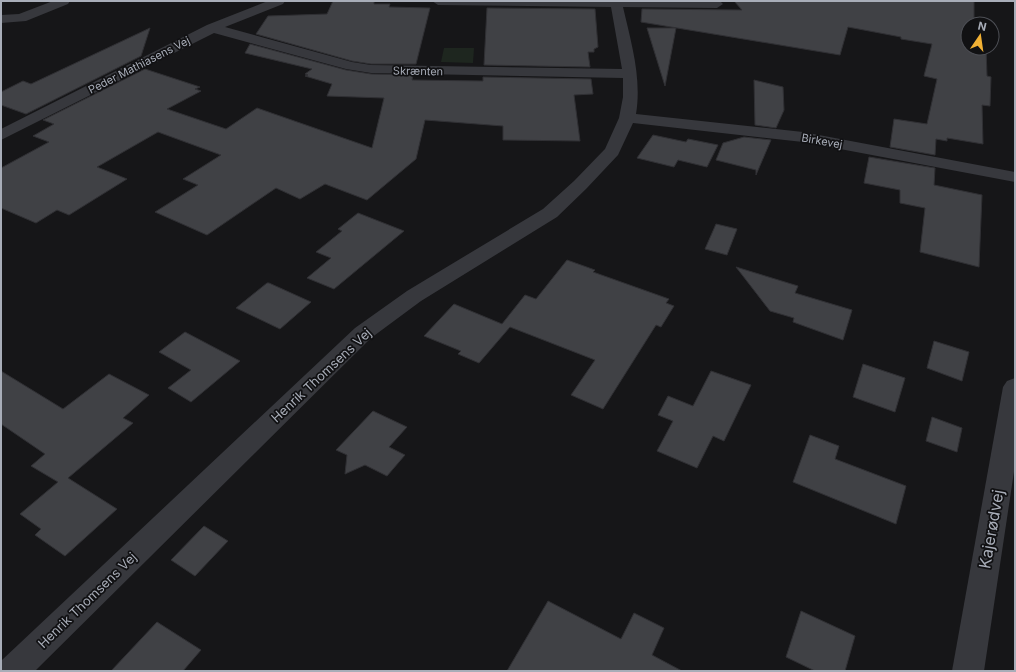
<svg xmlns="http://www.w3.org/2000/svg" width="1016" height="672" font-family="Inter,sans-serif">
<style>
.green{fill:#1e261f}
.building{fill:#404145;stroke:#303034}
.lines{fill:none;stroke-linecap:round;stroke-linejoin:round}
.minor{fill:#37383d;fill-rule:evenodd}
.labels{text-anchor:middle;stroke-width:3.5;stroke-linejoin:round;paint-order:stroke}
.far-street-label{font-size:11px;fill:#a8adb8;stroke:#111113}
.street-label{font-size:13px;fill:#a8adb8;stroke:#111113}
.near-street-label{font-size:16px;fill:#a8adb8;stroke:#111113}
</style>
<rect width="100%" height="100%" fill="#161618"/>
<!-- green -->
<path class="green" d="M444,48H474L473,63L441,62Z"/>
<!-- building -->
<g class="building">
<path d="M333,1H374V4H390L389,7L430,8L416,64H371L352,61L256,34L268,16L327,14Z"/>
<path d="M734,1H974V24H978H968V48H986L987,76L991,77L990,106L982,105L983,144L947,138V141L936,139L935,155L890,147L894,119L927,124L937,79L924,76L932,44L901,39V37L848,27L840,55L641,22L642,9L742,10Z"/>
<path d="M487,8L595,9L598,47L594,49V52H588L590,67L484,65Z"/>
<path d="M150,28L141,56L26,114L1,105V92L23,81L31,84Z"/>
<path d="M647,28H676L665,86Z"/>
<path d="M250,44L346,70L371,74L413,75L412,80L483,81V77L591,79L593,94L574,95L580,141L503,140V126L425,120L416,159L367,200L325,184L300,199L276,188L207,235L155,212L198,185L183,179L221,155L158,132L97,167L127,179L69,215L57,210L36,223L1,208V168L49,142L33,136L54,124L43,120L145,69L200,87L195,89L201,91L167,109L226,129L257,108L372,148L384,98L327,96L332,84L305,76L308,75L305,74L312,69L245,53Z"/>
<path d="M754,80L783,87L784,110L776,128L755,125Z"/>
<path d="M653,135L686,142L688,139L718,145L707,167L678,160L674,167L637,158Z"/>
<path d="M744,137L771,140L756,175V170L716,160L723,143Z"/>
<path d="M869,157L935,168L934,185L982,195L979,267L920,252L925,208L900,203V190L864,183Z"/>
<path d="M358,213L404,231L334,289L307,278L331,258L316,252L342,231L338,229Z"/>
<path d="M716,224L737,229L727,255L705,249Z"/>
<path d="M567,260L595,270L593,272L669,299L666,303L674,306L661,327L656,325L603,409L571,395L595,360L510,327L479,363L458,354L461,351L424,336L454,304L502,324L525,295L536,299Z"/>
<path d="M736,267L798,286L795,293L852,310L843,340L793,322L794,318L770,311Z"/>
<path d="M267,283H269L311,302L280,329L236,308Z"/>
<path d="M185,332L240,361L191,402L168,388L191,370L159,352Z"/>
<path d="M934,341L969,352L962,381L927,368Z"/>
<path d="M863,364L905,378L895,412L853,397Z"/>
<path d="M1,371L63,409L109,374L149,395L123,418L133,423L68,478L117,509L65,556L35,535L41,529L20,514L58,482L31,466L45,454L1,424Z"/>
<path d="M711,371L751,385L724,441L713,436L697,468L657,451L673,421L658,415L668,396L693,406Z"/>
<path d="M373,411L407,427L389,447L405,455L387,476L365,465L345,474L347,455L336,450Z"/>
<path d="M932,417L962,428L957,452L926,441Z"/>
<path d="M810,435L839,446L835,459L906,486L896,524L793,482Z"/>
<path d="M204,526L228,541L195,576L171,560Z"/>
<path d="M548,601L621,639L634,613L664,628L652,655L682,671H507Z"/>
<path d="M801,611L855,636L845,671H815L786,657Z"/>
<path d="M157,622L201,650L183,671H111Z"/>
</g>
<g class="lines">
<!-- minor -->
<g class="minor">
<path d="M53,1H70L68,4L26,21L1,23V15L19,14Z"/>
<path d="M268,1H285L283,4L225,27L352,62L371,65L622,69L611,7L438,5L432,1H720L723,4L717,8L623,7C631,42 642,78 636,114L803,132L1015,172V182L803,142L633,123L618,155L586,189L557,217L421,301L371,338L35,671H1L2,660L355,328L407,291L543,209L574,181L605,149L619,118L623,97V78L371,73L346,69L214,33L1,140V129L207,25Z"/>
<path d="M1015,378V465L984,671H952L1003,387L1007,381Z"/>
</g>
</g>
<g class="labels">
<!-- far-street labels -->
<g class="far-street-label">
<text transform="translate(139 65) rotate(-27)" y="4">Peder Mathiasens Vej</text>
<text transform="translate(418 71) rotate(1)" y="4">Skrænten</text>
<text transform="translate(822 141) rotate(10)" y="4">Birkevej</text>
</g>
<!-- street labels -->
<g class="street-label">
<text transform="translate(321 375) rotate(-43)" y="5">Henrik Thomsens Vej</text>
<text transform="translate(87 600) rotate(-44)" y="5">Henrik Thomsens Vej</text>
</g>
<!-- near-street labels -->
<g class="near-street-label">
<text transform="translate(991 529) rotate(-80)" y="6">Kajerødvej</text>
</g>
</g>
<!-- border -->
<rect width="1016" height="672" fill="none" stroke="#a8adb8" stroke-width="4"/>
<!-- north arrow -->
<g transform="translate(980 36) rotate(13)"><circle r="19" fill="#111113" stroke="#4d4f55"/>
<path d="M0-3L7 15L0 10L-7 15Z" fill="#f2b134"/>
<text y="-6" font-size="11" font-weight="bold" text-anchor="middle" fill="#a8adb8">N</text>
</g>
</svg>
